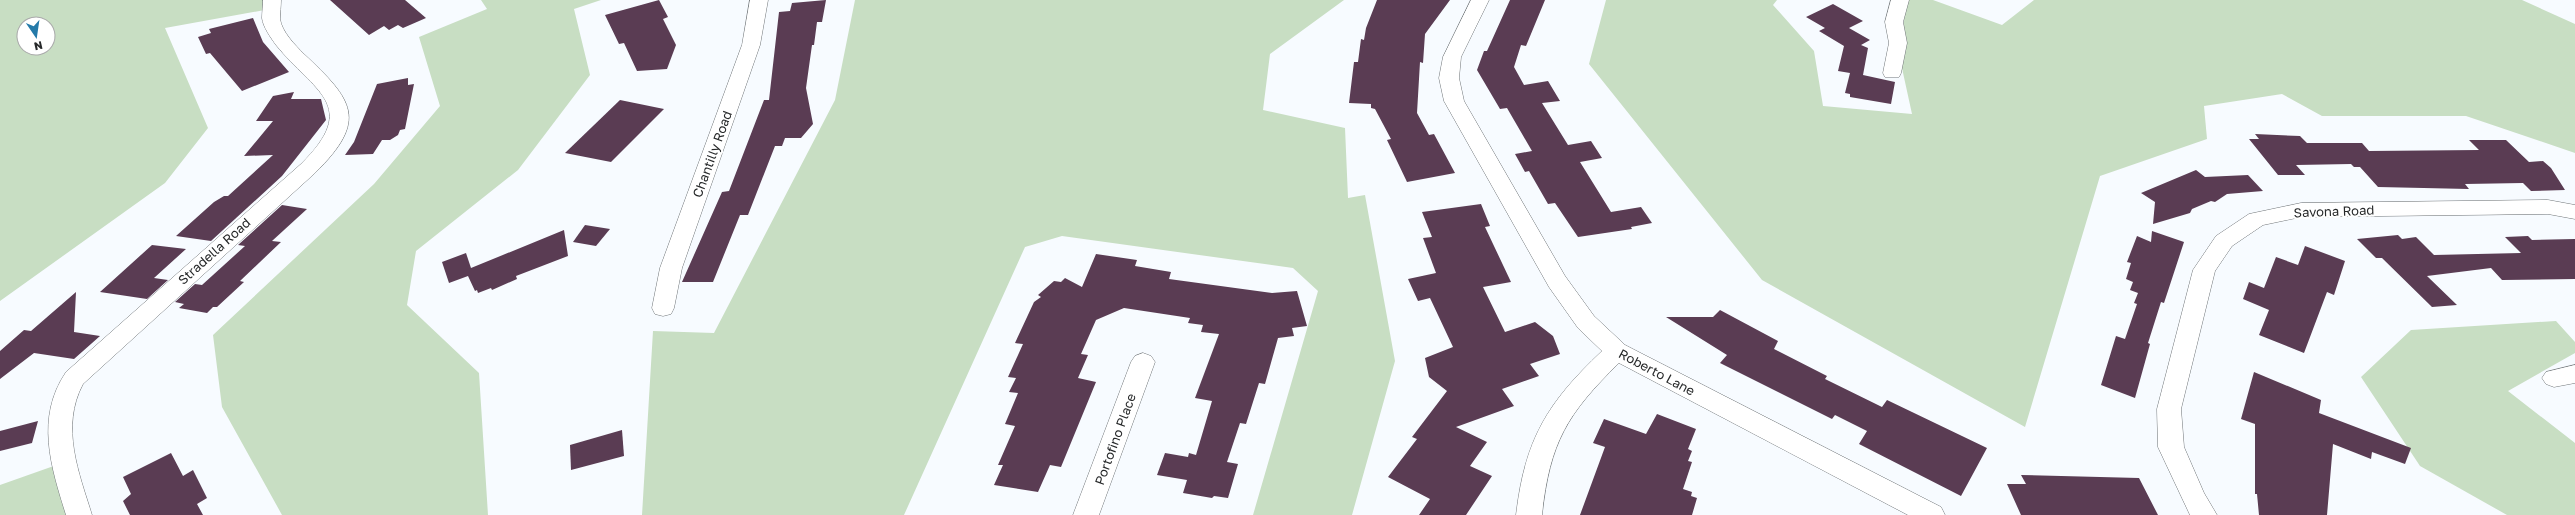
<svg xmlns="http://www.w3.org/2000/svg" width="2575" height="515" font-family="'Golos Text',sans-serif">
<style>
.green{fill:#c8dec3;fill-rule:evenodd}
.building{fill:#5a3c53}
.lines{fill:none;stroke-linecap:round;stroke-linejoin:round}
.minor-casing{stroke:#707578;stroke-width:1}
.minor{fill:#fff;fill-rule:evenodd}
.labels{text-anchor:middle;stroke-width:4;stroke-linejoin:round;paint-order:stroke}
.street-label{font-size:13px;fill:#27292a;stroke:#fff}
</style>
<rect width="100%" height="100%" fill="#f7fbff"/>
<!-- green -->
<g class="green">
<path d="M0,0H272L270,9L165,28L208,128L165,183L0,301ZM24,24H48V48H24Z"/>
<path d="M481,0H601L574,9L590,75L518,170L416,251L407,305L479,373L488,515H282L222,407L213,335L374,184L440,106L419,37L487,9Z"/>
<path d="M855,0H1344L1270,54L1263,110L1345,128L1348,198L1365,195L1395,361L1352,515H1253L1318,291L1293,268L1062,236L1025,247L904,515H642L653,331L714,333L835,100Z"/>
<path d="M1606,0H1777L1773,5L1814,51L1823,106L1912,114L1900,59L1906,0H1933L2002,25L2034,0H2522L2575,24V153L2466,116H2322L2282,94L2204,106L2207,139L2100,176L2025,427L1762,280L1589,64Z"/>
<path d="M2556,321L2575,342V353L2508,391L2575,443V515H2507L2420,466L2361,377L2411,330Z"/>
<path d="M65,462L79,515H0V485Z"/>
</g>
<!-- building -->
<g class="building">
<path d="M330,0H405L426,18L403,28L398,25L389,30L384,26L369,35Z"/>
<path d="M659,0L668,17L663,19L676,45L667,69L637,71L624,43L619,44L605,15Z"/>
<path d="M826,0L822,22H817L814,45H812L806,88L813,124L801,138H785L782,146H775L748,215H740L713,282H682L722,192L729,191L764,100H769L779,12L790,11L792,3Z"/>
<path d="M1377,0H1450L1425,34L1423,63L1420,62L1417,113L1429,135L1434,134L1455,173L1407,182L1387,140L1391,139L1375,109L1371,108V104L1349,103L1354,62H1358L1361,39L1364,40L1366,28Z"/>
<path d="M1510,0H1545L1526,46L1521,45L1514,67L1524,85L1548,81L1560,101L1542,103L1568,145L1591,141L1602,158L1580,162L1611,212L1641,207L1652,223L1631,227L1632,229L1578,237L1555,203L1548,204L1529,171L1525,172L1515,154L1532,151L1507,108L1500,109L1477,70L1484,51H1487Z"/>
<path d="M1833,4L1863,21L1849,28L1870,40L1861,45L1868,48L1863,75L1895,82L1891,104L1850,97V94L1845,93L1850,73L1838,71L1844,46L1819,31L1825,28L1806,17Z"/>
<path d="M253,18L263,42L289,72L242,91L210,53L206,54L198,37L211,33L209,29Z"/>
<path d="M408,78V85L414,84L405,129L400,130L398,135L390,140H382L373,154L345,155L354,142L377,84Z"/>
<path d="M294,92L291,99H321L326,120L282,176L211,241L176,236L214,202L224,196H228L273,155L244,156L273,121H256L273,96Z"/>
<path d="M620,100L664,109L611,162L565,153Z"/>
<path d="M2255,134L2300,136L2307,143H2362L2369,151L2479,150L2469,140H2506L2529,162L2543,161L2551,168L2565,190L2531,191L2523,183L2465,184L2469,189L2378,187L2360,167H2354L2351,164L2296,165L2305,175H2278L2249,139H2259Z"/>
<path d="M2196,170L2205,177L2248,175L2263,191L2227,194L2215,202L2211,201L2192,209L2190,213L2153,224L2155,202L2141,193Z"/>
<path d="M1481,204L1490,226L1485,227L1511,282L1483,287L1505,332L1535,322L1553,336L1560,354L1530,364L1539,376L1502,389L1514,406L1456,427L1487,442L1470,466L1492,476L1466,515H1419L1430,499L1388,477L1417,439L1412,437L1447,391L1429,377L1425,358L1453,347L1430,298L1418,301L1408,279L1436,273L1423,238L1432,237L1422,212Z"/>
<path d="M282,205L307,209L272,241L281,242L240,281L244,282L217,307H213L207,313L179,308L184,304L175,302L195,284L202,285L245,246L238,245Z"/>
<path d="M585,225L610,229L596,246L573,242Z"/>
<path d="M564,230L568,256L516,276L517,279L492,290L491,288L478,293L477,290L475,291L468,276L449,283L442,262L466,253L471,268Z"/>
<path d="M2152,231L2184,242L2164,303L2161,302L2148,343L2150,344L2135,398L2101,385L2116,336L2125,339L2137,304L2134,303L2138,293L2130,290L2133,282L2126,279L2131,263L2127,262L2137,236L2151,242Z"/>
<path d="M2398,235L2402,239L2416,237L2434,255L2521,253L2505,237L2528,236L2532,240L2575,239V279L2502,280L2491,268L2427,276L2457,305L2432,307L2382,258H2376L2357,239Z"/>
<path d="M152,245L186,249L154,278L168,280L147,299L100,292Z"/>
<path d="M2305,246L2345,261L2334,295L2327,292L2304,353L2259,335L2269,310L2243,299L2249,282L2264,288L2276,257L2298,265Z"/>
<path d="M1096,254L1137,260L1135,266L1171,272L1169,279L1272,293L1297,291L1307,326L1292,328L1294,336L1278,338L1265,384L1259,383L1246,424L1240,423L1227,462L1238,464L1228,498L1214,496L1212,498L1183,493L1187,480L1157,475L1165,453L1188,457L1189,453L1196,455L1212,401L1195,398L1219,334L1201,332L1203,325L1188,323L1190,318L1124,308L1096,320L1081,354L1088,355L1078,378L1096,382L1061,467L1050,465L1038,492L994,485L1003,465H998L1015,426L1005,424L1018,393L1009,392L1016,378L1008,377L1023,344L1015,343L1034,302L1041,297L1038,295L1054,281L1061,282L1065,278L1082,287Z"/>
<path d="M76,292L74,332L100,336L74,359L34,353L0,379V351L24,330L31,331Z"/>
<path d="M1720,310L1778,341L1774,349L1827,376L1825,379L1882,407L1887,400L1987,448L1961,496L1859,444L1867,431L1835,415L1832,419L1720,363L1727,355L1666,317H1713Z"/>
<path d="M2254,372L2321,400L2319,413L2411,448L2405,464L2372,452L2371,459L2333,444L2327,515H2259L2257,494H2255V424L2241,419Z"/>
<path d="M1657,414L1696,429L1688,449L1692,451L1688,461L1692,462L1683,489L1692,492L1691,496L1697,498L1692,515H1580L1605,447L1593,443L1604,419L1646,434Z"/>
<path d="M38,421L32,443L0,451V431Z"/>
<path d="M622,430L624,456L571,470L570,445Z"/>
<path d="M171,453L183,476L193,470L207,498L197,504L203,515H130L123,501L131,494L123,477Z"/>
<path d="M2021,475L2139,478L2158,515H2021L2007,484H2026Z"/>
</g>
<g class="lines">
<!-- minor casing -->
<g class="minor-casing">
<g id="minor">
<path d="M263,0H281C281,6 280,13 280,19C282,32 295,45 304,54C353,100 369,120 315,173L83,384C60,427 79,473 92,515H66C51,467 35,418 66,372L301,164C361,105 314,92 276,45C271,38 263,27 262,18C262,12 263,6 263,0Z"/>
<path d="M750,0H768L760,45L682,268L674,308L671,314L663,316L655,314L652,308L660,268L742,45Z"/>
<path d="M1471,0H1489L1461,57L1459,78L1464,101L1565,276L1594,316L1625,345L1941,507L1945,515H1908L1619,363C1567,414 1550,442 1542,515H1516C1525,439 1547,403 1602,351L1578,328L1549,287L1444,101L1439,78L1443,57Z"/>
<path d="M1891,0H1909L1903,22L1907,43L1901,73L1899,77H1885L1883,73L1889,43L1885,22Z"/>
<path d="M2548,200L2575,205V219L2548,214L2301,217L2263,225L2232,246L2215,271L2181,409L2184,447L2204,493L2217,515H2190L2158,447L2157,409L2193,270L2216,236L2249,214L2301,203Z"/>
<path d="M1143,353L1151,356L1155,362L1099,515H1073L1131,362L1135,356Z"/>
<path d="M2575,365V383L2554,387L2546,384L2542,378L2546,372Z"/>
</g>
</g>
<!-- minor -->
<use href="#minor" class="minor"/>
</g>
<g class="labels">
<!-- street labels -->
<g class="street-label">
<text transform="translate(712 154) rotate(-70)" y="5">Chantilly Road</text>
<text transform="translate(2334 211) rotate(-2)" y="5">Savona Road</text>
<text transform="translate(214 251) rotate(-42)" y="5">Stradella Road</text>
<text transform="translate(1657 372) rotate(28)" y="5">Roberto Lane</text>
<text transform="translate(1115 439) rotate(-70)" y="5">Portofino Place</text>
</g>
</g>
<!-- north arrow -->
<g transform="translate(36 36) rotate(167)"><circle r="19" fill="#ffffff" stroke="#a9a9aa"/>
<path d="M0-3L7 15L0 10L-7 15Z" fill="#247aa9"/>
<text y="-6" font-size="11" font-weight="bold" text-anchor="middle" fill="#27292a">N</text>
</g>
</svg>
